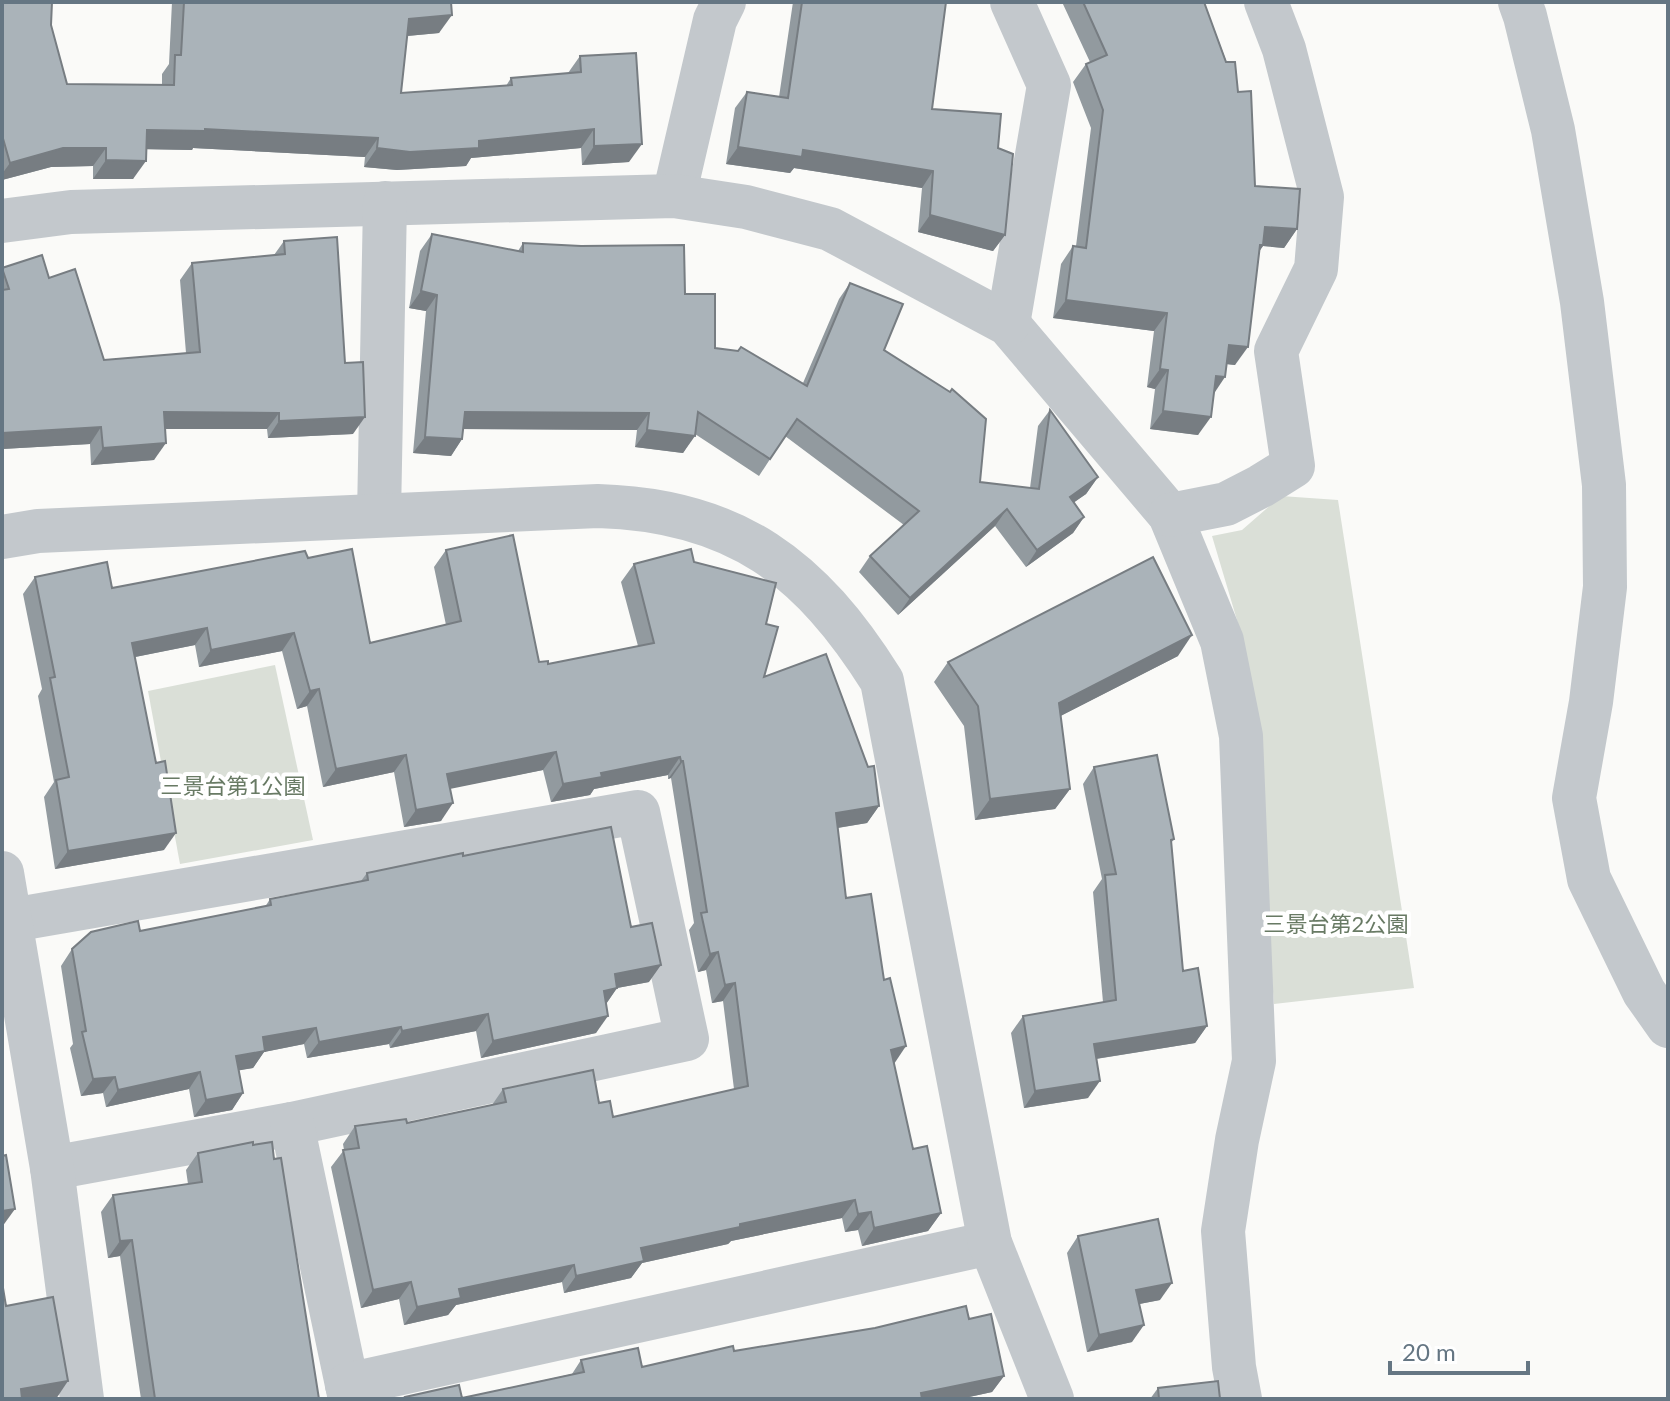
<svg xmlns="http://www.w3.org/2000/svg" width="1670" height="1401" font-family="Lato,'Noto Sans JP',sans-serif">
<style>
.green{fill:#dadfd7}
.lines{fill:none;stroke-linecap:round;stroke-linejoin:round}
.minor{stroke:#c3c8cc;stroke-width:44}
.tertiary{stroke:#c3c8cc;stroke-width:44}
.wall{fill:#929a9f}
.shaded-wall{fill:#777d82}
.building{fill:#aab3b9;stroke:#777d82;stroke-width:2}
.labels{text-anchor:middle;stroke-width:8;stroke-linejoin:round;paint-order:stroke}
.park-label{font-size:22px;fill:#687a64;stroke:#fff}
</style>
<rect width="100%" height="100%" fill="#fafaf8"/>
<!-- green -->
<g class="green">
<path d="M1281,496L1338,500L1414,988L1274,1004L1245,647L1212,536L1242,530Z"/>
<path d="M275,665L313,840L180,864L148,691Z"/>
</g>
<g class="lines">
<!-- minor -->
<g class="minor">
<path d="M1520,2L1525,16L1553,130L1582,302L1604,485L1605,587L1591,702L1574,798L1589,879L1644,992L1668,1026"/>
<path d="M674,196L715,20L724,2"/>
<path d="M2,221L71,212L674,196L746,207L830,229L1008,324L1170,515L1222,641L1241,736L1254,1061L1237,1140L1223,1231L1234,1367L1240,1399"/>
<path d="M1008,324L1049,85L1012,2"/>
<path d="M379,515L385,203"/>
<path d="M1170,515L1226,504L1261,486L1293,466L1276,351L1316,269L1322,197L1284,49L1266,2"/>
<path d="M12,920L638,812L687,1039L292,1124L52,1168"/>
<path d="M292,1124L350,1399"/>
<path d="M347,1385L990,1243"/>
</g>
<!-- tertiary -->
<g class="tertiary">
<path d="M2,537L38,531L598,506C736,510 811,568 882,681L990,1243L1052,1399"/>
<path d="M2,873L52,1168L82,1399"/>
</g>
</g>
<!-- wall -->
<g class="wall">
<path d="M2,2L51,25L67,84L162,85V74L169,64L172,2H451L439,33L407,36L401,93L506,86L511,78L568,73L580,56L629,162L582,165L581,148L471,158L466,166L397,170L364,167L365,157L193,148L192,150L146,149L133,179H93V166L51,167L2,180Z"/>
<path d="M793,2H947L945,4L932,109L998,148L1005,235L993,251L918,232L922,188L794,168L790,173L726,164L735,108L747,92L779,97Z"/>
<path d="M1062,2H1204L1238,92L1255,186L1297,229L1284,248L1263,246L1260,250L1235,365L1227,364L1214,393L1198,435L1150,429L1155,389L1147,387L1154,331L1053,318L1061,264L1073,246H1076L1091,128L1073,82L1086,64L1090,62Z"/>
<path d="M432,234L518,251L523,243L685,294L715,348L803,383L839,299L850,283L884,350L980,482L1030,488L1038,426L1050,410L1098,477L1086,494L1074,502L1084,517L1073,533L1026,567L995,526L898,615L859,572L870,556L904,525L785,436L759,476L695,434L683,453L635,447L637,430L463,429L462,439L451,456L413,453L426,311L409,308L420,251Z"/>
<path d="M284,241L345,363L353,434L268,438L267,429H165L154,460L91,465L90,444L2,449V268L49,278L104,360L186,353L180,280L192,263L274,255Z"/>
<path d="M446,550L539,662L548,664L638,646L621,582L634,564L694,562L766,624L764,677L879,806L867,823L838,828L846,898L894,1064L913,1149L941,1213L928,1231L862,1246L858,1230L845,1232L842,1218L731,1241L728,1244L642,1263L631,1278L564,1293L562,1282L456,1305L448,1315L404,1325L399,1299L361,1308L331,1167L344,1150L343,1144L355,1126L407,1123L492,1105L503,1089L599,1103L613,1117L734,1089L723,1001L712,1003L706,970L698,972L689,930L694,923L671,778L668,779V775L594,789L590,795L551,802L543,770L450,788L441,821L404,827L394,772L323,787L307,706L297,709L282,651L199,667L195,645L135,657L164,850L55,869L44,797L54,782L38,696L42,689L23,594L35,577L112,588L308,558L370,643L446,625L434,567Z"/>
<path d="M1178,656L1060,716L1070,789L1055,809L975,820L964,726L934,682L948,662Z"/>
<path d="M1094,767L1174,839L1171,843L1183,971L1207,1026L1195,1043L1096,1059L1088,1098L1024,1108L1011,1033L1023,1016L1103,1002L1093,892L1102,879L1083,784Z"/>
<path d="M463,856L631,927L649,982L617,988L606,1004L596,1033L481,1058L476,1031L390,1048L389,1044L307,1058L304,1044L264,1052L253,1068L239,1070L243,1093L232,1110L194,1117L189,1089L106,1107L103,1093L81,1096L70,1048L73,1044L61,966L72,949L140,931L265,907L270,899L361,881L367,873Z"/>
<path d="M253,1145L274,1159L319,1399H141L120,1256L108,1258L101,1212L113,1195L188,1184L186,1170L198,1153Z"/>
<path d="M1078,1236L1160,1300L1139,1304L1132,1342L1087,1352L1067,1253Z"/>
<path d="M969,1319L1004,1376L992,1392L960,1399H403L405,1397L462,1398L572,1374L581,1360L642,1367L734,1351Z"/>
<path d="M1158,1388L1220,1399H1150Z"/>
</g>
<!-- shaded-wall -->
<g class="shaded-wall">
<path d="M452,15L439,33L396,37L409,19Z"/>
<path d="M205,129L378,138L365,157L193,148L192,150L134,149L147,130Z"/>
<path d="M594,129L581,148L471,158L466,166L397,170L364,167L377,148L479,141Z"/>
<path d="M642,144L629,162L582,165L594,146Z"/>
<path d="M738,147L803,150L933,171L922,188L794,168L790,173L726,164Z"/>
<path d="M63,148H106L93,166L51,167L2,180V174L10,163Z"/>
<path d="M106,160L146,161L133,179H93Z"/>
<path d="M930,215L1005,235L993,251L918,232Z"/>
<path d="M1265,227L1297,229L1284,248L1263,246L1251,263Z"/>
<path d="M421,291L437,295L426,311L409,308Z"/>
<path d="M1066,300L1167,313L1154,331L1053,318Z"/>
<path d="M1229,345L1248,347L1235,365L1216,363Z"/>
<path d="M1160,369L1168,370L1155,389L1147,387Z"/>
<path d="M1216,376L1225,377L1213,395Z"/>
<path d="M1163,411L1211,417L1198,435L1150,429Z"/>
<path d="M164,412L279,413L267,429H152Z"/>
<path d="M465,412L649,413L637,430L453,429Z"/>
<path d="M365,417L353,434L268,438L279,421Z"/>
<path d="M101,427L90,444L2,449V433Z"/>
<path d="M647,430L695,436L683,453L635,447Z"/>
<path d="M425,437L462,439L451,456L413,453Z"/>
<path d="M166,443L154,460L91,465L103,448Z"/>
<path d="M1098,477L1086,494L1059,513L1070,497Z"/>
<path d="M1007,509L995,526L898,615L910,598Z"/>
<path d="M1084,517L1073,533L1026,567L1037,550Z"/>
<path d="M207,628L195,645L120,660L132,643Z"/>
<path d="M294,633L282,651L199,667L211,650Z"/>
<path d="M1192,635L1178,656L1045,724L1059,703Z"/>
<path d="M319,689L307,706L297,709L310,691Z"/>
<path d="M556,752L543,770L435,792L447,774Z"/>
<path d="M406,755L394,772L323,787L336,769Z"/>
<path d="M680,757L668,775L594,789L590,795L551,802L563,784L601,773Z"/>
<path d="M681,761H683L671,778L668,779Z"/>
<path d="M1070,789L1055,809L975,820L990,799Z"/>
<path d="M453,803L441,821L404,827L416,810Z"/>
<path d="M879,806L867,823L824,830L836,813Z"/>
<path d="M176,833L164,850L55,869L68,851Z"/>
<path d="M718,952L706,970L698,972L710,954Z"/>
<path d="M661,965L649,982L617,988L606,1004L592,1007L615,974Z"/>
<path d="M735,983L723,1001L712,1003L725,985Z"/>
<path d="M488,1014L476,1031L390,1048L402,1031Z"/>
<path d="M608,1016L596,1033L481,1058L493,1041Z"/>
<path d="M1207,1026L1195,1043L1082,1061L1094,1044Z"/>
<path d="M401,1027L389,1044L307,1058L319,1042Z"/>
<path d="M316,1028L304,1044L264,1052L253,1068L224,1073L236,1056L263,1037Z"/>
<path d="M906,1046L894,1064L891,1050Z"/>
<path d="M200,1072L189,1089L106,1107L118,1090Z"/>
<path d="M115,1077L103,1093L81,1096L93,1079Z"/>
<path d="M1100,1081L1088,1098L1024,1108L1035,1091Z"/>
<path d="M243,1093L232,1110L194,1117L206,1100Z"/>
<path d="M855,1200L842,1218L731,1241L728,1244L642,1263L631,1278L564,1293L576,1276L641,1248L740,1224Z"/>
<path d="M15,1209L2,1227V1211Z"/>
<path d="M871,1212L858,1230L845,1232L858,1214Z"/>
<path d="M941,1213L928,1231L862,1246L874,1228Z"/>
<path d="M132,1240L120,1256L108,1258L120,1241Z"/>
<path d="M574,1265L562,1282L456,1305L448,1315L404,1325L417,1307L459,1289Z"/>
<path d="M411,1282L399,1299L361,1308L373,1290Z"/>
<path d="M1172,1283L1160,1300L1124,1307L1136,1290Z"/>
<path d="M1144,1325L1132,1342L1087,1352L1099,1335Z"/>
<path d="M1004,1376L992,1392L960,1399H917L921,1393Z"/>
<path d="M68,1381L56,1399H14L21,1389Z"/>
</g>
<!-- building -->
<g class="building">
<path d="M2,2H52L51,25L67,84L174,85L175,55H181L184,2H451L452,15L409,19L401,93L512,85L511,78L581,72L580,56L636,53L642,144L594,146V129L479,141V148L410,152L377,148L378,138L205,129V131L147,130L146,161L106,160V148H63L10,163L2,135Z"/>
<path d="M802,2H946L932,109L1001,114L998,148L1013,154L1005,235L930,215L933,171L803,150L802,157L738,147L747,92L788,98Z"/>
<path d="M1083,2H1204L1226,62H1235L1238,92L1251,91L1255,186L1300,189L1297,229L1265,227L1263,245H1260L1248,347L1229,345L1225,377L1216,376L1211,417L1163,411L1168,370L1160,369L1167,313L1066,300L1073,246L1086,248L1103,110L1086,64L1107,55Z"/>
<path d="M432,234L523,252V243L581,246L684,245L685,294H715V348L738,351L741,347L807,386L850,283L903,304L884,350L950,392L952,389L986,419L980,482L1039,489L1050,410L1098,477L1070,497L1084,517L1037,550L1007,509L910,598L870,556L919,511L797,419L770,459L698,412L695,436L647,430L649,413L465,412L462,439L425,437L437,295L421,291Z"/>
<path d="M337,237L345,363L363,362L365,417L279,421V413L164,412L166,443L103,448L101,427L2,433V290L9,289L2,268L42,255L49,278L75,269L104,360L200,352L192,263L285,254L284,241Z"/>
<path d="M513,535L539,662L548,661V664L654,643L634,564L691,549L694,562L776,583L766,624L778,627L764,677L826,654L868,767L874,766L879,806L836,813L846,898L871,894L884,980L890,978L906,1046L891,1050L913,1149L927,1146L941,1213L874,1228L871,1212L858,1214L855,1200L740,1224V1227L641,1248L644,1261L576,1276L574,1265L459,1289L461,1298L417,1307L411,1282L373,1290L343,1150L359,1148L355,1126L406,1119L407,1123L506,1102L503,1089L593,1070L599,1103L610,1101L613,1117L748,1086L735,983L725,985L718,952L710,954L701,913L707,912L683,761H681L680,757L601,773L602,777L563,784L556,752L447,774L453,803L416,810L406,755L336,769L319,689L310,691L294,633L211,650L207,628L132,643L156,763L165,761L176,833L68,851L56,780L69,777L50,678L55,677L35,577L107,562L112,588L305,551L308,558L352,549L370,643L461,621L446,550Z"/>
<path d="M1153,557L1192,635L1059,703L1070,789L990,799L978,706L948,662Z"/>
<path d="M1157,755L1174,839L1171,840L1183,971L1198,968L1207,1026L1094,1044L1100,1081L1035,1091L1023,1016L1116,1000L1105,875L1116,874L1094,767Z"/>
<path d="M611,827L631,927L652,923L661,965L615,974L617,988L604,991L608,1016L493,1041L488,1014L402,1031L401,1027L319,1042L316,1028L263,1037L265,1051L236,1056L243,1093L206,1100L200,1072L118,1090L115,1077L93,1079L82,1032L86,1031L72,949L91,932L138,921L140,931L271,905L270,899L368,880L367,873L463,853V856Z"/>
<path d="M253,1142V1145L272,1142L274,1159L281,1158L319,1399H155L132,1240L120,1241L113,1195L202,1182L198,1153Z"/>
<path d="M6,1155L15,1209L2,1211V1156Z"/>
<path d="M1158,1219L1172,1283L1136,1290L1144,1325L1099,1335L1078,1236Z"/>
<path d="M2,1282L6,1306L53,1297L68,1381L21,1389L22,1399H2Z"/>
<path d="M966,1306L969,1319L991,1314L1004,1376L921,1393L922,1399H406L405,1397L459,1385L462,1398L584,1372L581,1360L638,1348L642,1367L733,1346L734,1351L875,1328Z"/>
<path d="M1218,1381L1220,1399H1159L1158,1388Z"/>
</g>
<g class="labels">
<!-- park labels -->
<g class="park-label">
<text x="233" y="794">三景台第1公園</text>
<text x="1336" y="932">三景台第2公園</text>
</g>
</g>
<!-- border -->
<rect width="1670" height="1401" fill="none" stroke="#657683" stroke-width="8"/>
<!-- scale -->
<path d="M1390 1361v12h138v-12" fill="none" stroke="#657683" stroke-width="4"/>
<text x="1402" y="1361" font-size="24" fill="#657683" stroke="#ffffff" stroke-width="6" paint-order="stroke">20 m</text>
</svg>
